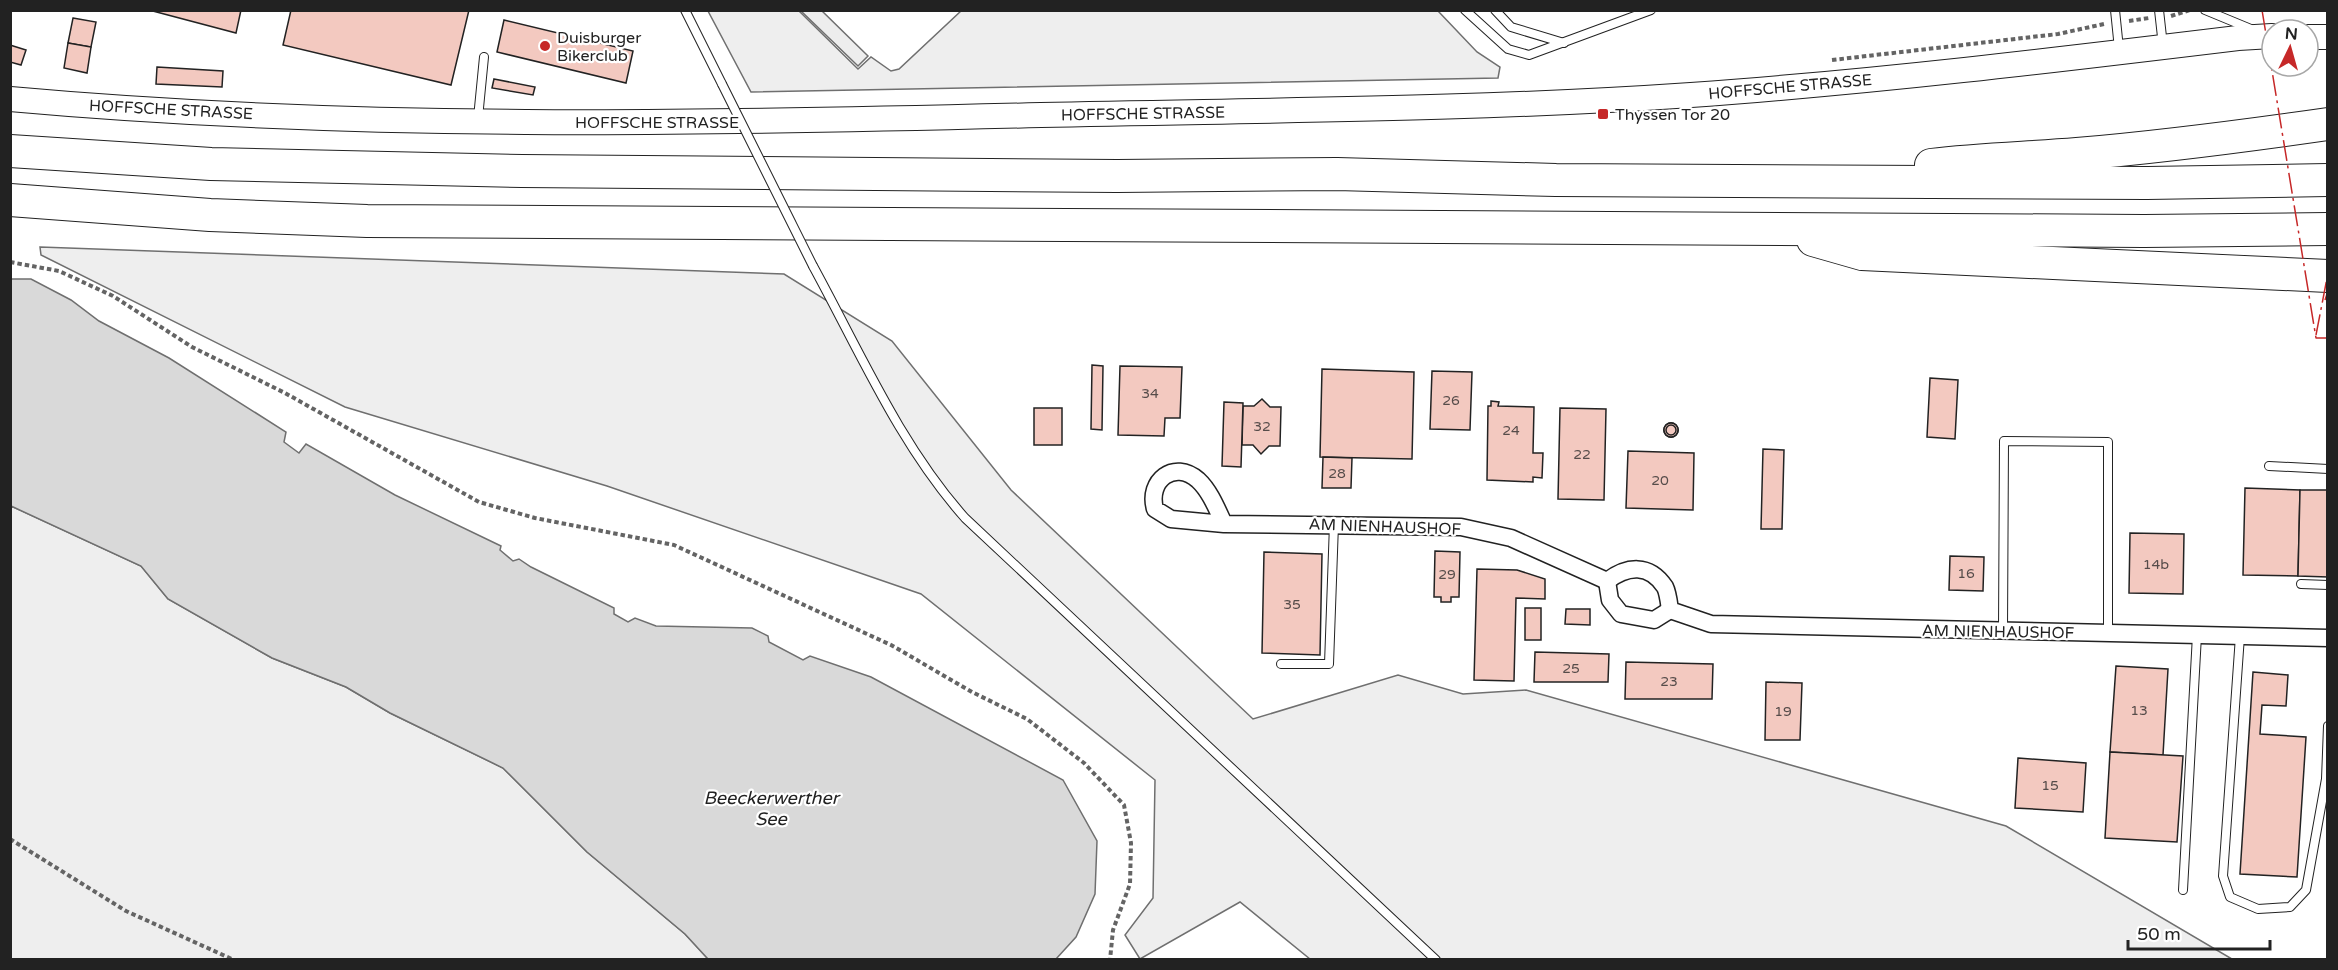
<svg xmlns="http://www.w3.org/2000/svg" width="2338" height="970" font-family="'Varela Round',sans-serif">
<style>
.green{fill:#eee;stroke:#6f6f6f;stroke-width:1.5}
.parking{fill:#ededed;stroke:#6f6f6f;stroke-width:1.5}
.water{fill:#d9d9d9;stroke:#6f6f6f;stroke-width:1.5}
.building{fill:#f3c9c0;stroke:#222;stroke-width:1.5}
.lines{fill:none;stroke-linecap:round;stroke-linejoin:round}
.lane-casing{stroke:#222;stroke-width:10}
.street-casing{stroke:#222;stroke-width:19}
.secondary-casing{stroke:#222;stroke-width:26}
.highway-casing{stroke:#222;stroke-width:34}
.path{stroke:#646464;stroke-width:4;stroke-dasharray:4.5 3;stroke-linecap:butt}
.lane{stroke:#fff;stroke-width:8}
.street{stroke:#fff;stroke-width:16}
.secondary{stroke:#fff;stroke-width:24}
.highway{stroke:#fff;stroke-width:32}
.lane-bridge-casing{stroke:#222;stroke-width:10;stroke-linecap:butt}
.lane-bridge{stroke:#fff;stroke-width:8}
.power{stroke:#c62828;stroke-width:1.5;stroke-dasharray:21 4.5 3 4.5;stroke-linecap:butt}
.poi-dot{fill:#c62828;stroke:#fff;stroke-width:2}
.labels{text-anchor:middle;stroke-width:4.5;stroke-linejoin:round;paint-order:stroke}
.number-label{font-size:14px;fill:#564c4a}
.poi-label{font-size:16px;fill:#222;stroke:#fff;text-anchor:start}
.street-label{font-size:16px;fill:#222;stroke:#fff}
.water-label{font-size:18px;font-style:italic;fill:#222;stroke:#fff}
</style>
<rect width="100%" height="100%" fill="#fff"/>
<!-- green -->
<g class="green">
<path d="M708,11H799L858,69L871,57L891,71L899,69L961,11H1438L1477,52L1500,67L1498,78L751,92Z"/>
<path d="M40,247L784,274L892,341L1011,490L1253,719L1398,675L1463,694L1526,690L2006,826L2232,959H1310L1240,902L1140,959L1125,935L1153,898L1155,780L921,594L607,486L345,407L41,255Z"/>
<path d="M11,506L141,566L168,599L272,658L346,687L390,713L503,768L587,852L685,934L708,959L11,960Z"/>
</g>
<!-- parking -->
<path class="parking" d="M801,11H822L868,56L858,66Z"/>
<!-- water -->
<path class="water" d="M11,279H31L71,300L99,321L169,358L286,432L284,442L299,453L306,444L395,495L501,546L500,550L513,561L519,559L531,567L614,608V614L628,622L635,618L656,626L752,628L768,636L769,642L803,660L810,656L871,677L1063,780L1097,841L1095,894L1076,937L1056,959H708L685,934L587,852L503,768L390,713L346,687L272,658L168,599L141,566L11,506Z"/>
<!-- building -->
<g class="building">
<path d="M149,10H241L236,33Z"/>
<path d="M291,10H469L451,85L283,45Z"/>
<path d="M73,18L96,22L91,47L68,43Z"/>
<path d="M504,20L633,51L626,83L497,52Z"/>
<path d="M68,43L91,47L87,73L64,68Z"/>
<path d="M10,45L26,50L21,65L10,62Z"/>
<path d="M157,67L223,71L222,87L156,84Z"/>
<path d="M494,79L535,87L533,95L492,88Z"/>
<path d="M1092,365L1103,366L1102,430L1091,429Z"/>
<path d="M1120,366L1182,367L1180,418H1165L1164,436L1118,435Z"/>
<path d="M1322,369L1414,372L1412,459L1320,457Z"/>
<path d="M1432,371L1472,372L1470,430L1430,429Z"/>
<path d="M1930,378L1958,380L1955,439L1927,437Z"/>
<path d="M1262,399L1270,407H1281L1280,446H1269L1261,454L1253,445H1242L1243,406H1254Z"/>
<path d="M1491,401L1499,402L1498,406L1534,407L1533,453H1543L1542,478L1533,477V482L1487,480L1488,406H1491Z"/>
<path d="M1224,402L1243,403L1241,467L1222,466Z"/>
<rect x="1034" y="408" width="28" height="37"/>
<path d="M1560,408L1606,409L1604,500L1558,499Z"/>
<circle cx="1671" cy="430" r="7"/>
<circle cx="1671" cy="430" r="7"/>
<circle cx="1671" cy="430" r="7"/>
<circle cx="1671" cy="430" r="5"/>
<path d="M1763,449L1784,450L1782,529H1761Z"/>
<path d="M1628,451L1694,453L1693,510L1626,508Z"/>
<path d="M1323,457L1352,458L1351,488H1322Z"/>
<path d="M2245,488L2300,490L2298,576L2243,575Z"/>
<path d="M2300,490H2328V577L2298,576Z"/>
<path d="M2130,533L2184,534L2183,594L2129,593Z"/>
<path d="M1435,551L1460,552L1459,597H1451V602H1441V597H1434Z"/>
<path d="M1264,552L1322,554L1320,655L1262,653Z"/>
<path d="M1950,556L1984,557L1983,591L1949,590Z"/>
<path d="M1477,569L1517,570L1545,579V599L1516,598L1514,681L1474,680Z"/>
<rect x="1525" y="608" width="16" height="32"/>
<path d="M1566,609H1590V625L1565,624Z"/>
<path d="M1535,652L1609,654L1608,682H1534Z"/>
<path d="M1626,662L1713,664L1712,699H1625Z"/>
<path d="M2116,666L2168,669L2163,755L2110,752Z"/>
<path d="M2253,672L2288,675L2286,706L2262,705L2260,734L2306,737L2297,877L2240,874Z"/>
<path d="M1766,682L1802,683L1800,740H1765Z"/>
<path d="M2110,752L2183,756L2177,842L2105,838Z"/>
<path d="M2018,758L2086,763L2083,812L2015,808Z"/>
</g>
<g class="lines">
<!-- lane casing -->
<g class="lane-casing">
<g id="lane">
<path d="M685,10L722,84"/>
<path d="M1465,10L1508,49L1529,55L1651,10"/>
<path d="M1495,10L1511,27L1564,43"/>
<path d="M2115,10L2119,49"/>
<path d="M2159,10L2163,46"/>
<path d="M2205,10L2251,29"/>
<path d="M478,118L484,57"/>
<path d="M813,266C860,352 900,445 965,518L1436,960"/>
<path d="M2269,466L2328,469"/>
<path d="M2301,584L2328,585"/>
<path d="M2003,631L2004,441L2108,442V633"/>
<path d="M2240,636L2223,876L2230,897L2258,909L2290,907L2306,890L2326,779L2328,726"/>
<path d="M1281,664H1329L1334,524"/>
<path d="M2183,890L2197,635"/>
</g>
</g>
<!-- street casing -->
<g class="street-casing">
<g id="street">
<path d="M1224,524C1217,509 1210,491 1198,480C1174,459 1147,481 1155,509L1171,519L1224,524L1461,527L1511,538L1607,581C1627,566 1649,563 1665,587C1668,593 1669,603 1670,610L1711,624L2328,638"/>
<path d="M1607,581L1610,600L1621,614L1654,620L1670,610"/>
</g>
</g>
<!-- secondary casing -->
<g class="secondary-casing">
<g id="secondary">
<path d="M2308,37H2328"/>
<path d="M10,99C353,130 698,124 1041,115C1258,110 1475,110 1691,95C1874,82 2056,60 2238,38L2272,36"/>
</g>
</g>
<!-- highway casing -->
<g class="highway-casing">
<g id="highway">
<path d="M10,151L211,164L522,171L1117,176L1337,174L1556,180L2147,183L2328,180"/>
<path d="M1931,165C1979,159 2028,158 2077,154C2161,147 2244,136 2328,124"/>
<path d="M10,200L210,215L367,221L2144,231L2328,229"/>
<path d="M1813,240L1862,254L2328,276"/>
</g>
</g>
<!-- path -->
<g class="path">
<path d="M2327,10L2328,11"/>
<path d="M2171,16L2190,10"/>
<path d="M2129,21L2149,18"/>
<path d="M1832,60L2058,34L2104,24"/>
<path d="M10,262L59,271L113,296L192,347L285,393L479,502L535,518L674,545L891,645L972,692L1027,719L1084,763L1124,805L1131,843L1130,884L1113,930L1110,960"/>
<path d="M10,839L126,911L234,960"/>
</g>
<!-- lane -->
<use href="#lane" class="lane"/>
<!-- street -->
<use href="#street" class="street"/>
<!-- secondary -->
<use href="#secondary" class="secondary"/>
<!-- highway -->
<use href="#highway" class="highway"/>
<!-- lane-bridge casing -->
<g class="lane-bridge-casing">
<path id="lane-bridge" d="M722,84L813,266"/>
</g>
<!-- lane-bridge -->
<use href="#lane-bridge" class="lane-bridge"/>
<!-- power -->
<g class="power">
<path d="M2262,10L2316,338H2328"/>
<path d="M2325,300L2328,291"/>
<path d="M2316,335L2328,273"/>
</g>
</g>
<!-- markers -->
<g class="poi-dot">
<circle cx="545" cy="46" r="6"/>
<rect x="1597" y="108" width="12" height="12" rx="3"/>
</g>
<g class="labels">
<!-- number labels -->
<g class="number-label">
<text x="1150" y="398">34</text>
<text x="1451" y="405">26</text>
<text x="1262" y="431">32</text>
<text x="1511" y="435">24</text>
<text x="1582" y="459">22</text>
<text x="1337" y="478">28</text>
<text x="1660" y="485">20</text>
<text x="2156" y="569">14b</text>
<text x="1966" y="578">16</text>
<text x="1447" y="579">29</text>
<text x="1292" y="609">35</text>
<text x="1571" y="673">25</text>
<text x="1669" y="686">23</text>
<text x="2139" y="715">13</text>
<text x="1783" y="716">19</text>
<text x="2050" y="790">15</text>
</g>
<!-- poi labels -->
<g class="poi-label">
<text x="557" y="43">Duisburger<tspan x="557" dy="18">Bikerclub</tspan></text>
<text x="1615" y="120">Thyssen Tor 20</text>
</g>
<!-- street labels -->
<g class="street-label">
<text transform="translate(1790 86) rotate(-5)" y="6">HOFFSCHE STRASSE</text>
<text transform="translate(171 109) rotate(3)" y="6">HOFFSCHE STRASSE</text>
<text transform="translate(1143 113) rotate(-1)" y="6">HOFFSCHE STRASSE</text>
<text x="657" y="128">HOFFSCHE STRASSE</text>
<text transform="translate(1385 526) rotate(2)" y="6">AM NIENHAUSHOF</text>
<text transform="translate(1998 631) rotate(1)" y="6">AM NIENHAUSHOF</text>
</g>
<!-- water labels -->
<g class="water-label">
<text x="771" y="804">Beeckerwerther<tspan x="771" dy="21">See</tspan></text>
</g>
</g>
<!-- border -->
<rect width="2338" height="970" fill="none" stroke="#222222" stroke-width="24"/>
<!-- north arrow -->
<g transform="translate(2290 48) rotate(5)"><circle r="28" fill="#ffffff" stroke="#a7a7a7" stroke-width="1.5"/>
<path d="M0-4.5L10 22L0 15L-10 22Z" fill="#c62828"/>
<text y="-9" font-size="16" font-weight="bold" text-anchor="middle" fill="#222222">N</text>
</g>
<!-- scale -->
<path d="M2128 940v9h142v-9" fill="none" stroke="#222222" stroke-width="3"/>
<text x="2137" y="940" font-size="18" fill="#222222" stroke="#ffffff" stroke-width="4.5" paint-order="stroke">50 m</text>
</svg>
